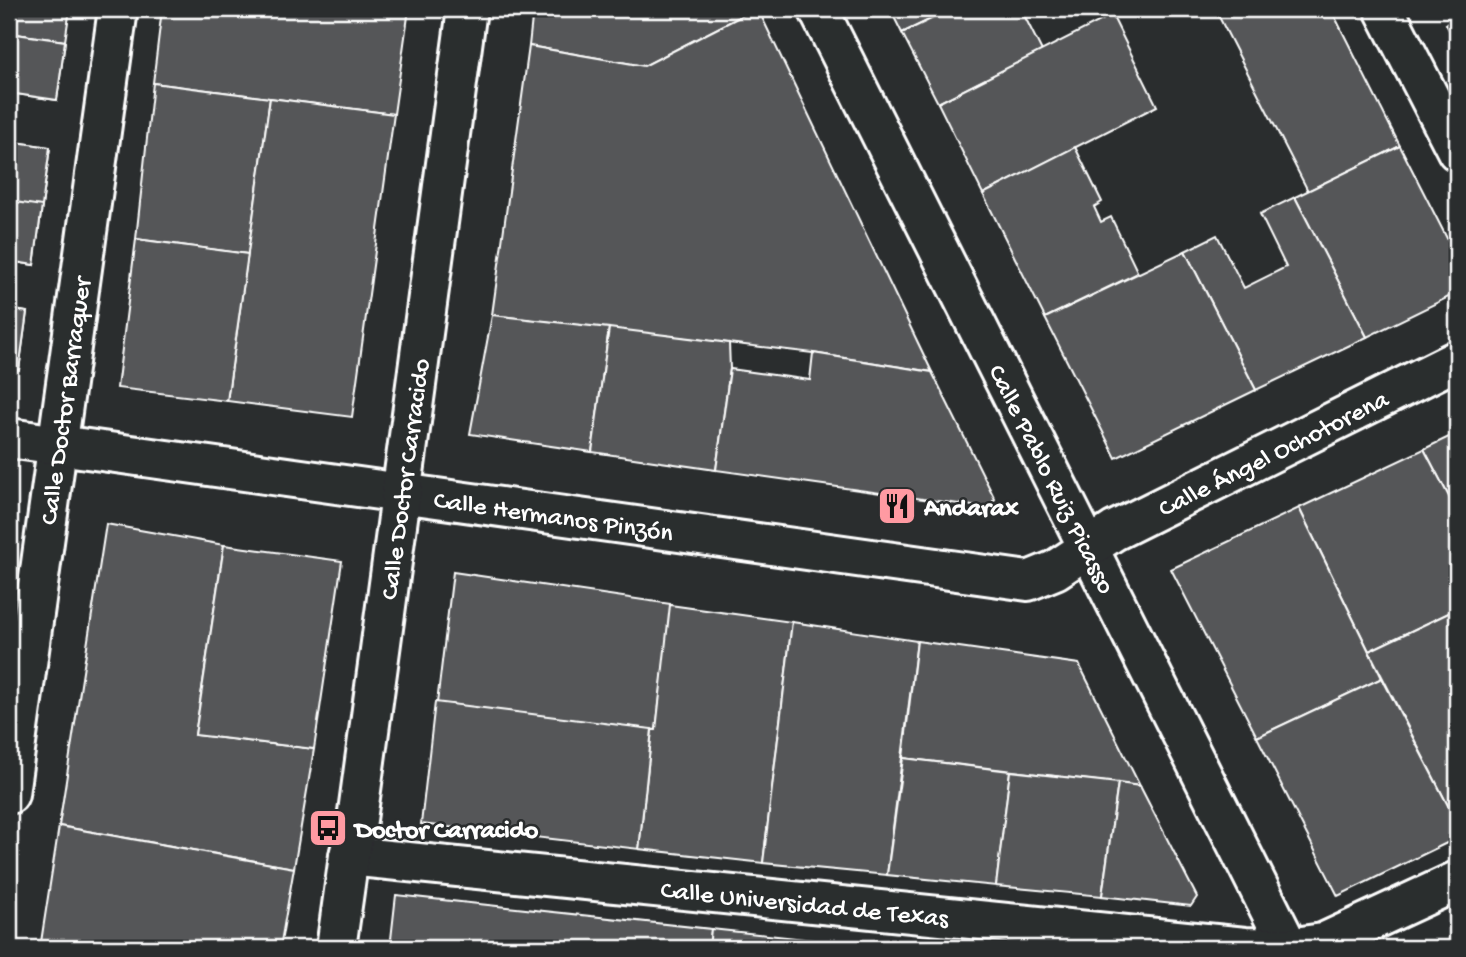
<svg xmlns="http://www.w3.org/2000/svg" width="1466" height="957" font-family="'Gochi Hand',sans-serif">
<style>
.building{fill:#555758;stroke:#fff;stroke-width:2}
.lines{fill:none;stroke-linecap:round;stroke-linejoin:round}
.street-casing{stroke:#fff;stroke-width:44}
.secondary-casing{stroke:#fff;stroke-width:44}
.street{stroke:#2a2d2e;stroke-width:38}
.secondary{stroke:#2a2d2e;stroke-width:38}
.labels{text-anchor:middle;stroke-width:5;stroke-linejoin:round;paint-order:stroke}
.street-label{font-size:26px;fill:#fff;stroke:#2a2d2e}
.poi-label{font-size:26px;font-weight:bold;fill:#fff;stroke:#2a2d2e;text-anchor:start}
</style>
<rect width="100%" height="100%" fill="#2a2d2e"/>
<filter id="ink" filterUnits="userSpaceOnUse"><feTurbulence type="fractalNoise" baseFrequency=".0143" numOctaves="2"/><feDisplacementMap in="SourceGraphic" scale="14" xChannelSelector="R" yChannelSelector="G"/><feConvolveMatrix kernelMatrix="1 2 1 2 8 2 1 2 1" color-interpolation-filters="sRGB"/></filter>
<g filter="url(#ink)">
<!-- building -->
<g class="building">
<path d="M9,9H70L65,41L9,33Z"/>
<path d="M162,9H409L394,114L153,83Z"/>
<path d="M533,9H755L644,66L529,46Z"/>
<path d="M755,9H758L932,372L813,353L492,315L529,46L644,66Z"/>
<path d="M890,9H952L902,33Z"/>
<path d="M952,9H1021L1042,51L938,103L902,33Z"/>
<path d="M1215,9H1331L1400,146L1308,191Z"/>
<path d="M1112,15L1157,106L983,194L938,103Z"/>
<path d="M1457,18V46L1446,24Z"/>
<path d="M9,33L65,41L57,100L9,93Z"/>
<path d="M9,33L65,41L57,100L9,93Z"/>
<path d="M153,83L270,98L248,254L136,239Z"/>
<path d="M270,98L394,114L352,417L227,401Z"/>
<path d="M9,141L50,147L42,206L9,201Z"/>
<path d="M9,141L50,147L34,265L9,261Z"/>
<path d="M1400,146L1457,258V293L1367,337L1295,197Z"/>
<path d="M1075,147L1102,202L1094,207L1101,222L1111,217L1138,273L1045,318L983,194Z"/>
<path d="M1295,197L1367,337L1256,390L1185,251L1217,235L1244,288L1286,267L1260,214Z"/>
<path d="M9,201L42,206L34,265L9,261Z"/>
<path d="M136,239L248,254L227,401L117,388Z"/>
<path d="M1185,251L1256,390L1116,458L1045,318Z"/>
<path d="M9,309L27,312L19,370L9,369Z"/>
<path d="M9,309L27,312L19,370L9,369Z"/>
<path d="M492,315L609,328L592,452L470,434Z"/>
<path d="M609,328L729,343L730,369L716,470L592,452Z"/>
<path d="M813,353L932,372L995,499L987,508L716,470L730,369L810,380Z"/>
<path d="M1457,433V512L1424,449Z"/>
<path d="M1424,449L1457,512V609L1369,651L1299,508Z"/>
<path d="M1299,508L1382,678L1257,737L1171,569Z"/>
<path d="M106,524L224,545L195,735L314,749L294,868L59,826Z"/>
<path d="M224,545L342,561L314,749L195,735Z"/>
<path d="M453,572L671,604L656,730L437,703Z"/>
<path d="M670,605L792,622L763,863L639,849L652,730H656Z"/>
<path d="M1457,609V823L1369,651Z"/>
<path d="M792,622L917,641L887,875L763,863Z"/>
<path d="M917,641L1079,664L1140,786L903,758Z"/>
<path d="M1382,678L1457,823V838L1338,896L1257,737Z"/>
<path d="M435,702L652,729L639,849L421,824Z"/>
<path d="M903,758L1010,771L996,886L887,875Z"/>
<path d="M1010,771L1118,783L1102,896L996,886Z"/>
<path d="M1118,783L1140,786L1197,897L1191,906L1102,896Z"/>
<path d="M59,826L294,868L280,948H80L41,942Z"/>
<path d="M396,895L711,929L709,948H390Z"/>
<path d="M711,929L888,948H709Z"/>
<path d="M41,942L80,948H40Z"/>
</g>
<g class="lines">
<!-- street casing -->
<g class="street-casing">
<g id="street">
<path id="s1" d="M818,9L1289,948"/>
<path id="s2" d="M9,794L118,9"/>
<path id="s3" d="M349,856L1245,947L1288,948L1323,943L1457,881"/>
</g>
</g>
<!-- secondary casing -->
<g class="secondary-casing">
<g id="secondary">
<path d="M1384,9L1457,151"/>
<path id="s4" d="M9,438L1028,581L1055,570L1114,531L1457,360"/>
<path id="s5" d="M336,948L349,856L356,827L467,9"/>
</g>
</g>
<!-- street -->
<use href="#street" class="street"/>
<!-- secondary -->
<use href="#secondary" class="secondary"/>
</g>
</g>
<!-- icons -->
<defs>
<g id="restaurant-square" transform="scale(2.0125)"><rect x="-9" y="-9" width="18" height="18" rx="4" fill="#ff9aa2" stroke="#2a2d2e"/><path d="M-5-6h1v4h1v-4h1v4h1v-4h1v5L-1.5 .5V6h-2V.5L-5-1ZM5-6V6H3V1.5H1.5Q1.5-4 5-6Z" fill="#111"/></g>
<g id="bus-square" transform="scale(2.0125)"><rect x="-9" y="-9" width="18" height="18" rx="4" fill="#ff9aa2" stroke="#2a2d2e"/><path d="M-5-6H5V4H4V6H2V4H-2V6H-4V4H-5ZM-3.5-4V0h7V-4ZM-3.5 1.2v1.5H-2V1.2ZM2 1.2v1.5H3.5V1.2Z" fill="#111"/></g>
</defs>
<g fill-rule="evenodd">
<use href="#restaurant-square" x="897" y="506"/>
<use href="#bus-square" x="328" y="828"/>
</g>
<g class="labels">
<!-- street labels -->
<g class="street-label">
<text dy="9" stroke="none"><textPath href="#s2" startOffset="397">Calle Doctor Barraquer</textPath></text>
<text dy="9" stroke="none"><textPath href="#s4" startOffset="1306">Calle Ángel Ochotorena</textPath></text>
<text dy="9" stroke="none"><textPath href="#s5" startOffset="474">Calle Doctor Carracido</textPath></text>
<text dy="9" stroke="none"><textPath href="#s1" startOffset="525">Calle Pablo Ruiz Picasso</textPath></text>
<text dy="9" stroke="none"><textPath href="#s4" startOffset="550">Calle Hermanos Pinzón</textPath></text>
<text dy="9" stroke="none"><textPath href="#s3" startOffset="458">Calle Universidad de Texas</textPath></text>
</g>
<!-- poi labels -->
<g class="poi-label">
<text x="924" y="515">Andarax</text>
<text x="355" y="837">Doctor Carracido</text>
</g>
</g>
<!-- margin -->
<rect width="1466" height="957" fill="none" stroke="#2a2d2e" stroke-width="35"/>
<rect x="18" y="18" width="1431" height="922" fill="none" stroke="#fff" stroke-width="2.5" filter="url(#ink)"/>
</svg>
